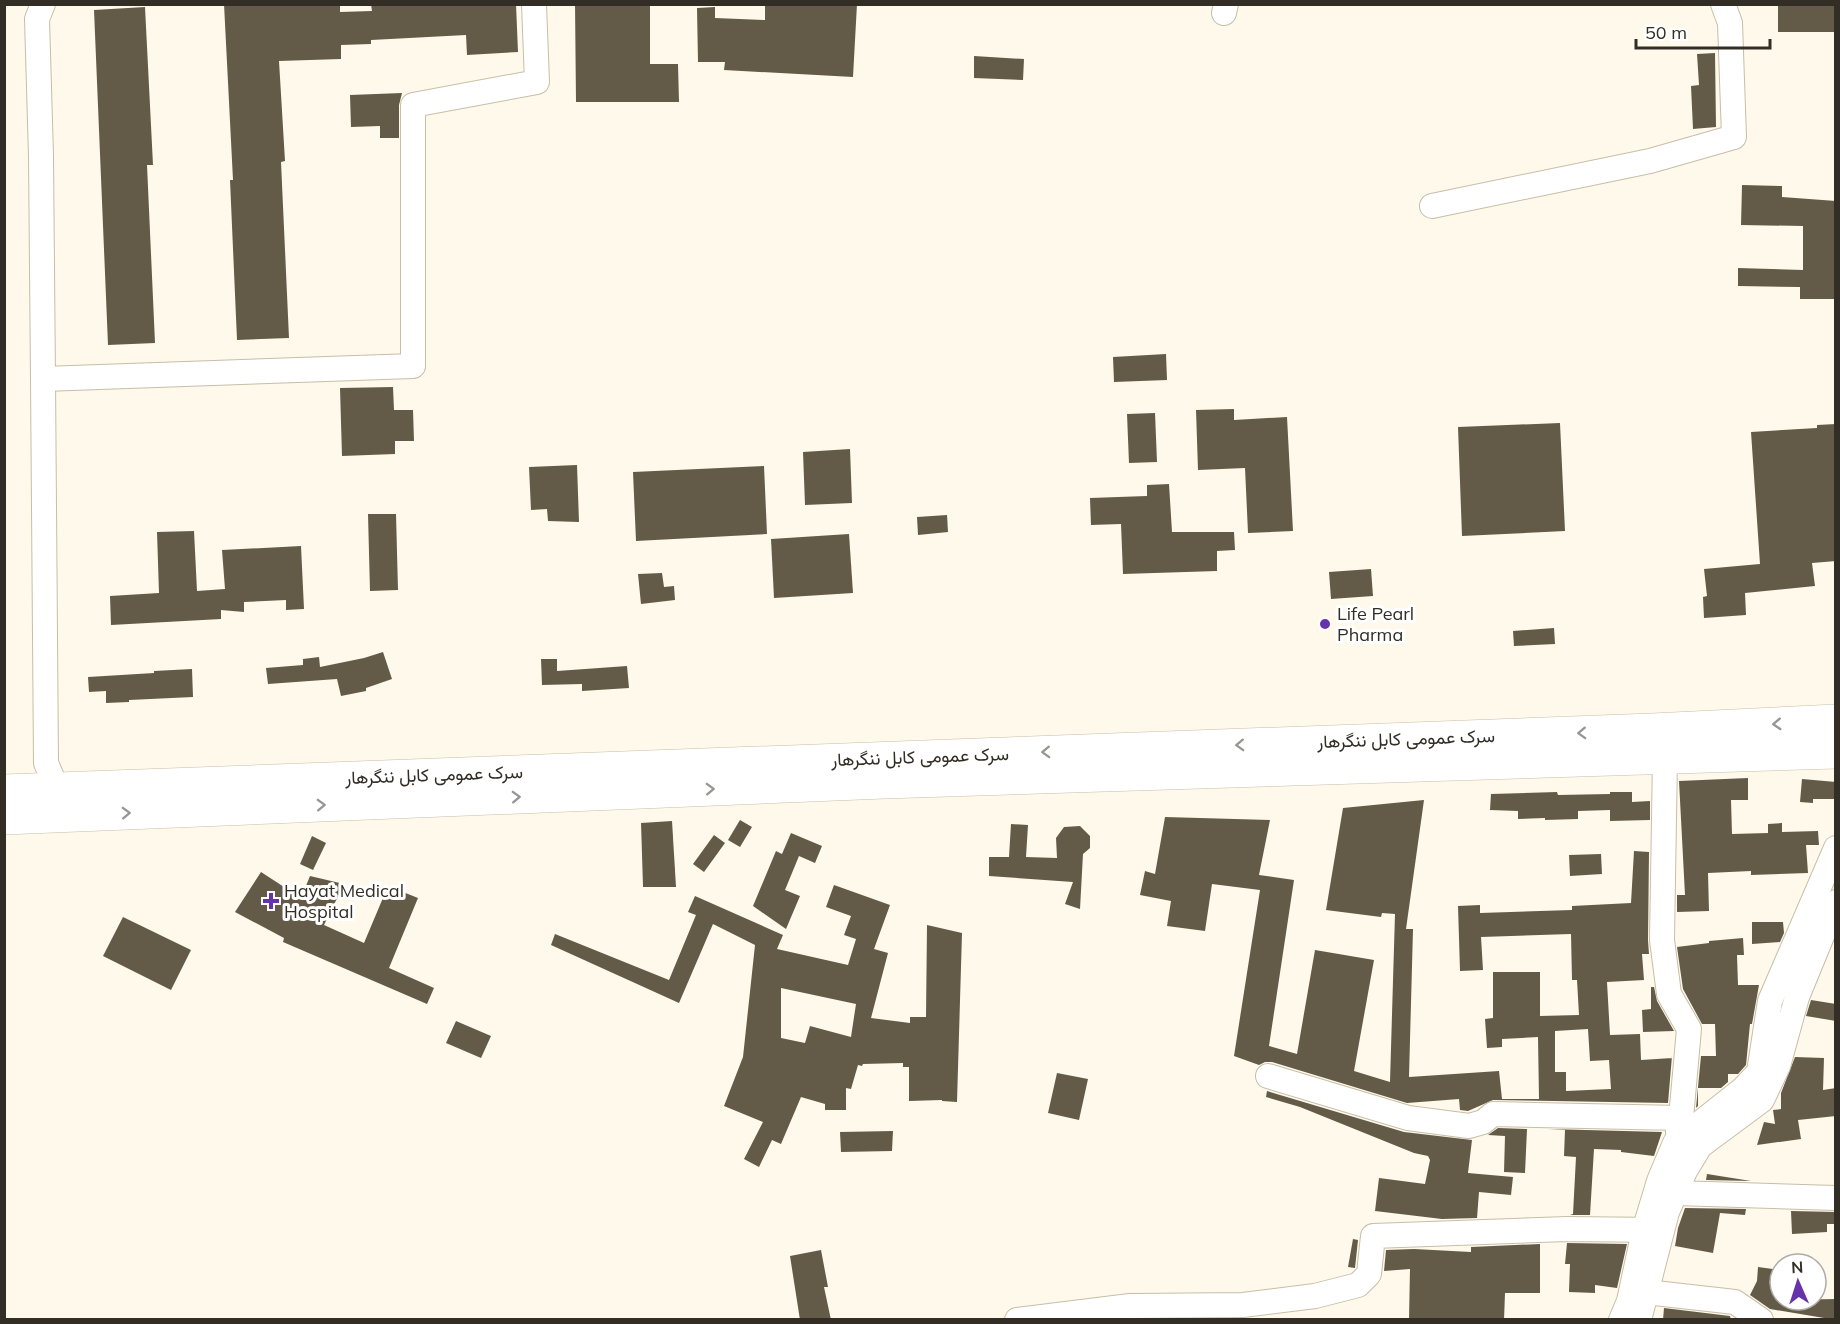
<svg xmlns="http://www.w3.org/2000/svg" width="1840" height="1324" font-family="Mulish,Vazirmatn,sans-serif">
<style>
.building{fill:#635b47;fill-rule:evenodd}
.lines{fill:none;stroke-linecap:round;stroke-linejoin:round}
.minor-casing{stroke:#c7bea8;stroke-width:26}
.highway-casing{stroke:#c7bea8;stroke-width:34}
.minor{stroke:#fff;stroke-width:24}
.highway{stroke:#fff;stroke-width:33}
.oneway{stroke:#989692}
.poi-dot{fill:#63a;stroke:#fff;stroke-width:2}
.labels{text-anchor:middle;stroke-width:6;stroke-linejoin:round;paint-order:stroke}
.poi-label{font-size:18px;fill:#322e25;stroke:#fff;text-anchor:start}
.street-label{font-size:18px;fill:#322e25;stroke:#fff}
</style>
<rect width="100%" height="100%" fill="#fff9eb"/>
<!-- building -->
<g class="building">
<path d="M224,4H340V12L372,11L371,4H516L518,52L467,55L466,35L371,40V44L341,45V59L279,61L285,161L281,162L289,338L237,340L230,180H233Z"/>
<path d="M575,4H650V64H678L679,102H576Z"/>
<path d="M765,4H857L853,77L724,70L725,62H698L697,8L715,7V18L765,20Z"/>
<rect x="1778" y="4" width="58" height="28"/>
<path d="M145,7L153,165H147L155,343L108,345L94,10Z"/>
<path d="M1715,53L1716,127L1693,129L1691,86L1699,85L1697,54Z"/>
<path d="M974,56L1024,59L1023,80L974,78Z"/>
<path d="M402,93L399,105V138H380V126L351,127L350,95Z"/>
<path d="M1742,185L1782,186V197L1836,201V299H1800V287L1738,286V268L1803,270V226L1741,225Z"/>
<path d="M1166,354L1167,380L1114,382L1113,357Z"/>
<path d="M393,387L394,410H413L414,441H395V454L342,456L340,388Z"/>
<path d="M1234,409V420L1287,417L1293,531L1248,533L1245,468L1198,470L1196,410Z"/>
<path d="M1155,413L1157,462L1129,463L1127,414Z"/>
<path d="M1560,423L1565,531L1462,536L1458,427Z"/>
<path d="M1836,424V561L1812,563L1815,586L1745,593L1746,615L1704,618L1703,597L1707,596L1704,569L1760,564L1751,432L1817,428V425Z"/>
<path d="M850,449L852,503L805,505L803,452Z"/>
<path d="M577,465L579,522L548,521L547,509L531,510L529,467Z"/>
<path d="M764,466L767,534L636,541L633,472Z"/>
<path d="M1169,484L1172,532H1234L1235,550L1217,551V571L1123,574L1121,524L1091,525L1090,498L1147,496V485Z"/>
<path d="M368,514H396L398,590L370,591Z"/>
<path d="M947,515L948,532L918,535L917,517Z"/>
<path d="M194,531L197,591L225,589L222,550L301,546L304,609L286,610V600L244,602V612L221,610V619L111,625L110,596L159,593L157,532Z"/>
<path d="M849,534L853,593L774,598L771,539Z"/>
<path d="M1371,569L1373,596L1331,599L1329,572Z"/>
<path d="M662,573L664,587L674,586L675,600L641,604L638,574Z"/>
<path d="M1554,628L1555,644L1514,646L1513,631Z"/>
<path d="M383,652L392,679L366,688V691L341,696L337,679L268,684L266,668L303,665V659L319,657L320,667L364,658Z"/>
<path d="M541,659H557V671L627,666L629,688L582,691V684L542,685Z"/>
<path d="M192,669L193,697L129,700V702L106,703V691L89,692L88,677L154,673V671Z"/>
<path d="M1748,778V800H1731L1732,834L1768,833V824L1782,823V832L1818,831L1819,845H1806L1808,873L1751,875V871L1708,873L1709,911L1677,912V895H1685L1679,781Z"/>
<path d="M1802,779L1836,782V799H1813V803L1800,802Z"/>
<path d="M1557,792L1558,795L1610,794V792H1632V802L1650,801V820L1610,821V810L1578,811V819L1545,820V818L1518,819V811L1490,810L1491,794Z"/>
<path d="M1424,800L1406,929H1413L1409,1077L1499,1071L1502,1099H1539L1538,1037L1502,1039V1047L1487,1048L1485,1019L1493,1018V972H1540V1016L1579,1015L1577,980H1572L1571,934L1481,937L1483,970L1460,971L1458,906L1480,905V913L1572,910V906L1631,903L1634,851L1649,852L1648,940L1649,954H1642L1644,980L1607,982L1610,1035L1640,1034L1641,1060L1672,1058V1056L1668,1103L1493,1100L1468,1111L1460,1110L1459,1099L1407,1103L1272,1062H1265L1259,1065L1234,1056L1260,890L1212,884L1205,931L1167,926L1171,901L1140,895L1145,871L1155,874L1165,817L1270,820L1259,875L1294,880L1269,1046L1297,1054L1315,950L1374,960L1354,1071L1390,1082L1395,914L1382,913L1381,917L1326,910L1343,808ZM1588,1029L1590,1061L1609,1060L1611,1089L1566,1091V1072H1555V1031Z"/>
<path d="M740,820L752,827L740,847L728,840Z"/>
<path d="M672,821L676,887H643L641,823Z"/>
<path d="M1011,824L1028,825L1026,857L1057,858L1056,838L1064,827L1080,826L1090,836V848L1083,854L1080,909L1065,904L1073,882L989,876V857H1009Z"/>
<path d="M791,833L822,846L815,863L799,856L785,890L800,896L786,929L753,906L776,851L782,854Z"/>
<path d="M714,835L725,843L704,872L693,864Z"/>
<path d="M312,836L326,843L313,870L300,864Z"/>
<path d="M1601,854L1602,874L1570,876L1569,855Z"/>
<path d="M261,872L301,898L310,876L344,884L324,925L364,943L388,886L418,898L389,968L434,988L427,1004L283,942L284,938L235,912Z"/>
<path d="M834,885L890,905L874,949L888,953L871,1018L910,1023V1017H926L927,925L962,933L957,1102L942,1101V1100L909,1101V1067H903V1063L863,1064L862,1066L858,1065L851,1089L846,1088V1110H825V1104L801,1097L781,1144L772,1140L759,1167L744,1159L763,1122L724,1106L743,1057L755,945L713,924L679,1003L551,945L555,934L669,980L696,915L688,912L695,896L783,935L777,949L848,965L856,939L844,935L851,916L826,907ZM781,988L856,1004L851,1037L810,1026L805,1043L781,1038Z"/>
<path d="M123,917L191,950L171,990L103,956Z"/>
<path d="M1752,922H1783L1784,933L1780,942L1752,944Z"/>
<path d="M1743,938L1744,955H1737L1738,985H1759L1752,1024H1750L1746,1065L1738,1074H1728V1082L1721,1088H1698V1106L1696,1108L1701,1056H1716L1715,1024H1702L1683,989L1677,947L1709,943V941Z"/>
<path d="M1651,987H1654L1657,1001L1674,1031L1643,1032L1642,1010L1651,1009Z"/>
<path d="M1811,1000L1836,1004V1021L1806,1016Z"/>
<path d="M456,1021L491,1036L481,1058L446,1043Z"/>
<path d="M1795,1057L1824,1058L1823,1090L1836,1088V1116L1798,1120L1801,1139L1757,1145L1764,1122L1775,1124L1773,1110L1781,1109V1093Z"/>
<path d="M1057,1073L1088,1079L1079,1120L1048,1113Z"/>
<path d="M1267,1091L1404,1132L1472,1140L1468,1173L1513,1177L1511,1195L1479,1192L1477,1218L1442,1219L1375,1211L1379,1178L1425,1184L1430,1160L1428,1156L1414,1153L1300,1107L1266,1097Z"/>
<path d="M1498,1128L1527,1129L1525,1173L1504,1172L1505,1136L1488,1135Z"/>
<path d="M1548,1129L1662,1132L1654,1156L1621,1152V1150L1594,1149L1590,1215H1570L1573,1214L1576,1157L1564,1156L1565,1130Z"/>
<path d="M893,1131L892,1151L841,1152L840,1132Z"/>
<path d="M1707,1174L1751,1181L1706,1180Z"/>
<path d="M1685,1208L1746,1209L1745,1215L1720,1213L1713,1253L1675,1246L1678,1228Z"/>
<path d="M1791,1211L1836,1212V1224H1827V1232L1792,1234Z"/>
<path d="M1353,1239L1358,1240L1355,1268L1348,1267Z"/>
<path d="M1567,1243L1627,1244L1617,1288L1595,1285V1293L1569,1292L1570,1264H1565Z"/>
<path d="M1540,1244V1293H1505L1504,1320H1409L1410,1269L1384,1271L1386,1250L1414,1249L1471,1252V1247Z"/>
<path d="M821,1250L828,1287H824L831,1320H800L790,1256Z"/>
<path d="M1758,1267L1780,1270V1300L1836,1299V1320L1770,1309L1750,1295L1757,1281Z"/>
<path d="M1664,1308L1730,1316L1731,1320H1663Z"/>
</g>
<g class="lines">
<!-- minor casing -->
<g class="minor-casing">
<g id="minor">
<path d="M43,4L37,19L41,156L43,379L413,366V105L537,82L534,4"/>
<path d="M1224,13L1226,4"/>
<path d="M1432,206L1650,161L1734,137L1730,23L1723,4"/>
<path d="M43,379L46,763L57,789"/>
<path d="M1665,757L1662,940L1669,994L1689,1029L1681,1118L1678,1132"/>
<path d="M1268,1076L1408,1118L1469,1126L1483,1122L1493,1114L1681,1118"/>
<path d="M1675,1193L1836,1198"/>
<path d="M1646,1292L1735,1302L1761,1320"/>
<path d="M1017,1320L1130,1306L1243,1305L1315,1296L1358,1285L1369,1274L1373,1236L1567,1229L1662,1230"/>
<path d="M1621,1320L1629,1301L1644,1231L1659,1181L1675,1143L1743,1089L1759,1072L1770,1001L1836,848"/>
<path d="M1639,1320L1667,1212L1685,1171L1700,1146L1762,1100L1778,1066L1797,997L1836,902"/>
</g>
</g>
<!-- highway casing -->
<g class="highway-casing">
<g id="highway">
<path d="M4,791L1652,730L1836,721"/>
<path d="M4,818L884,782L1836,752"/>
</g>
</g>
<!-- minor -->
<use href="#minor" class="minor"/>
<!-- highway -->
<use href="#highway" class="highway"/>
</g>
<!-- one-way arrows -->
<defs><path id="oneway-chevron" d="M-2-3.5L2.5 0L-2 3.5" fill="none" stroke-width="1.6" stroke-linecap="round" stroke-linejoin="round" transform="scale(1.5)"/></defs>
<g class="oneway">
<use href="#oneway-chevron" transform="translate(1777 724) rotate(177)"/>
<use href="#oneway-chevron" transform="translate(1582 733) rotate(178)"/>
<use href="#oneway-chevron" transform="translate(1240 745) rotate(178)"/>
<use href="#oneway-chevron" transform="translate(1046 752) rotate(178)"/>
<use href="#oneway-chevron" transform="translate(710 789) rotate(-2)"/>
<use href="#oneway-chevron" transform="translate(516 797) rotate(-2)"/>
<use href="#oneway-chevron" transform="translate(321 805) rotate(-2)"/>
<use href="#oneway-chevron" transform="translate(126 813) rotate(-2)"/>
</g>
<!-- markers -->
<g class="poi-dot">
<circle cx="1325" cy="624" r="6"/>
<path d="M268 892h6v6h6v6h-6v6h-6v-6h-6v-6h6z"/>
</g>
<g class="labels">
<!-- poi labels -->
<g class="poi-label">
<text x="1337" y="620">Life Pearl<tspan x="1337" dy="21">Pharma</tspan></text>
<text x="284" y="897">Hayat Medical<tspan x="284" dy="21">Hospital</tspan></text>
</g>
<!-- street labels -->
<g class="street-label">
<text transform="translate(1406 739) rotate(-2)" y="6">سرک عمومی کابل ننگرهار</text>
<text transform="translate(920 757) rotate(-2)" y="6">سرک عمومی کابل ننگرهار</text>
<text transform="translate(434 775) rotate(-2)" y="6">سرک عمومی کابل ننگرهار</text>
</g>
</g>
<!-- border -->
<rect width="1840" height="1324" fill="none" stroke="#322e25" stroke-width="12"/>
<!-- north arrow -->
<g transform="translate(1798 1282) rotate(357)"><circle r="28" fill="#ffffff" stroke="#adaba8" stroke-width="1.5"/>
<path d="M0-4.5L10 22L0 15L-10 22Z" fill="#6633aa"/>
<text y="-9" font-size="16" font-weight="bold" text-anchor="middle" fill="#322e25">N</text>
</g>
<!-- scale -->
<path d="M1636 39v9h134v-9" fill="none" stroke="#322e25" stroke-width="3"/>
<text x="1645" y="39" font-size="18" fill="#322e25" stroke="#ffffff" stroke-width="4.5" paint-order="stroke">50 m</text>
</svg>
